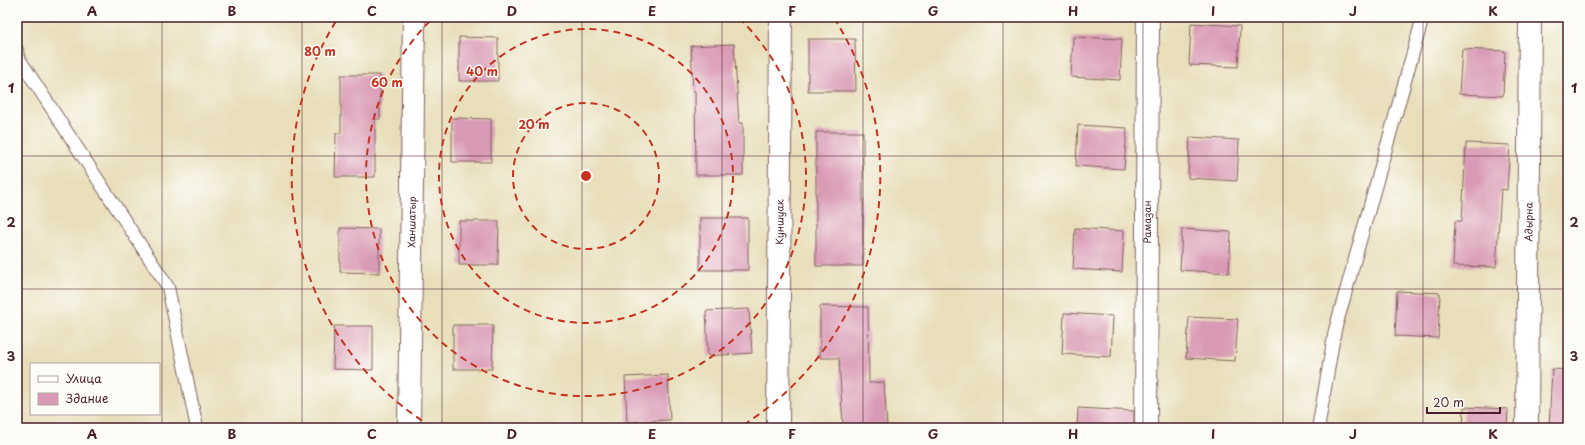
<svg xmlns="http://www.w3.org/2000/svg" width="1585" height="445" font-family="'Playpen Sans',sans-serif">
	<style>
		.building { fill: #d99ab5 }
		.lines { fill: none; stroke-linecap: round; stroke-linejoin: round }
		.service-casing { stroke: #81625d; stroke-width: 14 }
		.minor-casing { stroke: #81625d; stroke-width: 24 }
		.service { stroke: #fff; stroke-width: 12 }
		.minor { stroke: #fff; stroke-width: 22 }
		.grid { fill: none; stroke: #4a1f2b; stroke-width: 1; stroke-opacity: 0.55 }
		.ring { fill: none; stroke: #c8321e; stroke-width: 2; stroke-dasharray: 7 5 }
		.labels { text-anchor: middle; stroke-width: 3; stroke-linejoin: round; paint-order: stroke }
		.street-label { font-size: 10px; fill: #4a1f2b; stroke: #fdfcf7 }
		.centre { fill: #c8321e; stroke: #fdfcf7; stroke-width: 2 }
		.ring-label { font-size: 12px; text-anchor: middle; font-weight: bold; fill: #c8321e; stroke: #fdfcf7; stroke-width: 3; stroke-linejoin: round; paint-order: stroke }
		.neatline { fill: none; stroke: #4a1f2b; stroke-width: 1.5 }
		.grid-label { font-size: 13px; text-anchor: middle; font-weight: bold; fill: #4a1f2b }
	</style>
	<rect width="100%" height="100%" fill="#fdfcf7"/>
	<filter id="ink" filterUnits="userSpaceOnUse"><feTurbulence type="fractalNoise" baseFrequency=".025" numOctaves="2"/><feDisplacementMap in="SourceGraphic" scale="8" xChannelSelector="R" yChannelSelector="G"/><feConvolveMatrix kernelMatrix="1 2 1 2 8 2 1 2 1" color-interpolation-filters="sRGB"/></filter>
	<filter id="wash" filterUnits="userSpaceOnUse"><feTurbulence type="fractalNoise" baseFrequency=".012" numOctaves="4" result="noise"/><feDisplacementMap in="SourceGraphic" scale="16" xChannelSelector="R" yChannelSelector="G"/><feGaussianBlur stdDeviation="0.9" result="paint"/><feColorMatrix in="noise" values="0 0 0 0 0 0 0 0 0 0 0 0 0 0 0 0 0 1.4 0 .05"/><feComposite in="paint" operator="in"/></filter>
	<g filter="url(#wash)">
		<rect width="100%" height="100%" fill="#e8deba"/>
		<g id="blocks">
			<g class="building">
				<path d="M1191,23L1240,26L1238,67L1189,65Z"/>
				<path d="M459,37L498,38V81H459Z"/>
				<path d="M1073,37L1122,39L1120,80L1071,77Z"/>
				<path d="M808,39H855L856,91H808Z"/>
				<path d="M734,44L739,123H743V175H696L695,91H693L691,46Z"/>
				<path d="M1462,49L1505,51L1503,96L1459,94Z"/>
				<path d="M341,75H380V119H375V177H335L336,133H341Z"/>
				<path d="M452,118L491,119V162H452Z"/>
				<path d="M1078,125L1127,128L1124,169L1076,166Z"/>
				<rect x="816" y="132" width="47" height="134"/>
				<path d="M1190,137L1239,140L1237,181L1188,178Z"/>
				<path d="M1466,143L1510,145L1507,190L1501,189L1496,267L1453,266L1455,221H1462Z"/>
				<rect x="700" y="218" width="48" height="52"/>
				<path d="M459,221H499L498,265H459Z"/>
				<path d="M340,228L379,229V273L340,272Z"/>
				<path d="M1075,228L1124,231L1122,272L1073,269Z"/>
				<path d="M1182,229L1231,232L1229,273L1180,270Z"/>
				<path d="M1397,291L1440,293L1438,338L1395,336Z"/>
				<path d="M820,306L868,307L869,383L884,382L887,426L843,428L839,358H820Z"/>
				<path d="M749,309L752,353L708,356L706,311Z"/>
				<path d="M1064,313L1113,316L1111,357L1062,354Z"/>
				<path d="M1189,317L1238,319L1235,361L1186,358Z"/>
				<path d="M453,325H493L492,369H453Z"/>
				<path d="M334,326H373V370L333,369Z"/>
				<path d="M1552,369L1568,370V428H1549Z"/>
				<path d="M668,375L670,420L627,422L625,377Z"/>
				<path d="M1464,407L1508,409L1507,428H1463Z"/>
				<path d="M1078,408L1134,411V428H1077Z"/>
			</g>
		</g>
	</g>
	<g filter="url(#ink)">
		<use href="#blocks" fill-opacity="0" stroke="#81625d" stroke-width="1"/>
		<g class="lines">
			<g class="service-casing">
				<g id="service">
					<path d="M17,50L18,57L168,287L197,428"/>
					<path d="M1320,428L1319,423L1335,330L1423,17"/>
				</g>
			</g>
			<g class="minor-casing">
				<g id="minor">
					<path id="s1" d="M409,428L414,17"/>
					<path id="s2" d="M778,428L781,17"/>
					<path id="s3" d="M1146,428L1148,17"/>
					<path id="s4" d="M1527,428L1530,17"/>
				</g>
			</g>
			<use href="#service" class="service"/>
			<use href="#minor" class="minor"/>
		</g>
	</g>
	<path class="grid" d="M162,17V428M302,17V428M442,17V428M582,17V428M722,17V428M863,17V428M1003,17V428M1143,17V428M1283,17V428M1423,17V428M17,156H1568M17,289H1568"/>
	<g class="ring">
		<circle cx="586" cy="176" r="73"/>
		<circle cx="586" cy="176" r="147"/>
		<path d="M739 18A220 220 0 1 1 433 18"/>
		<path d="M432 427A294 294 0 0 1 338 18M834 18A294 294 0 0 1 740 427"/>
	</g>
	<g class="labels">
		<g class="street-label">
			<text dy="4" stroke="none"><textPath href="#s1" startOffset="206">Ханшатыр</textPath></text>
			<text dy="4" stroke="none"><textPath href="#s2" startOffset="206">Куншуак</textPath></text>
			<text dy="4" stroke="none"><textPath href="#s3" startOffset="206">Рамазан</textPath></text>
			<text dy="4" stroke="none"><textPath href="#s4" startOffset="206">Адырна</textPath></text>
		</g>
	</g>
	<circle cx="586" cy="176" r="6" class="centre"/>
	<g class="ring-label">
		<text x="320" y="56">80 m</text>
		<text x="482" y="76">40 m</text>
		<text x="387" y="87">60 m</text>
		<text x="534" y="129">20 m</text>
	</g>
	<rect width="1585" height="445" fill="none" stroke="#fdfcf7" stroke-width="44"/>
	<rect x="30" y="363" width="130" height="52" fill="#fdfcf7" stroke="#b5a4a5"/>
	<rect x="38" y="376" width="20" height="6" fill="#ffffff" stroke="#b5a4a5"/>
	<text x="66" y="383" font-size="12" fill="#4a1f2b">Улица</text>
	<rect x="38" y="393" width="20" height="12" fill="#d99ab5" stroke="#b5a4a5"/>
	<text x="66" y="403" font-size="12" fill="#4a1f2b">Здание</text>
	<path d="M1427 407v6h73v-6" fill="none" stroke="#4a1f2b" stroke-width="2"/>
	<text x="1433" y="407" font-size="12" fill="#4a1f2b" stroke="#fdfcf7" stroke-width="3" paint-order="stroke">20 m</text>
	<rect x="22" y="22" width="1541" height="401" class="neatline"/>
	<g class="grid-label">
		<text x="92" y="16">A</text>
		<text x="232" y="16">B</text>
		<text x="372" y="16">C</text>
		<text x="512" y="16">D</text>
		<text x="652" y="16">E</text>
		<text x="792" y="16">F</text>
		<text x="933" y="16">G</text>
		<text x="1073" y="16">H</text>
		<text x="1213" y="16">I</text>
		<text x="1353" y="16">J</text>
		<text x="1493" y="16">K</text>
		<text x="11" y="93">1</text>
		<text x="1574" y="93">1</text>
		<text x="11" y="227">2</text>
		<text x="1574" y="227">2</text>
		<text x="11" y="361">3</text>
		<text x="1574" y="361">3</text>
		<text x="92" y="439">A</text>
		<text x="232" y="439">B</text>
		<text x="372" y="439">C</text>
		<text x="512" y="439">D</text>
		<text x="652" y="439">E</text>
		<text x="792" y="439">F</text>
		<text x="933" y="439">G</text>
		<text x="1073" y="439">H</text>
		<text x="1213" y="439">I</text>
		<text x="1353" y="439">J</text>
		<text x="1493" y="439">K</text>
	</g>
</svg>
